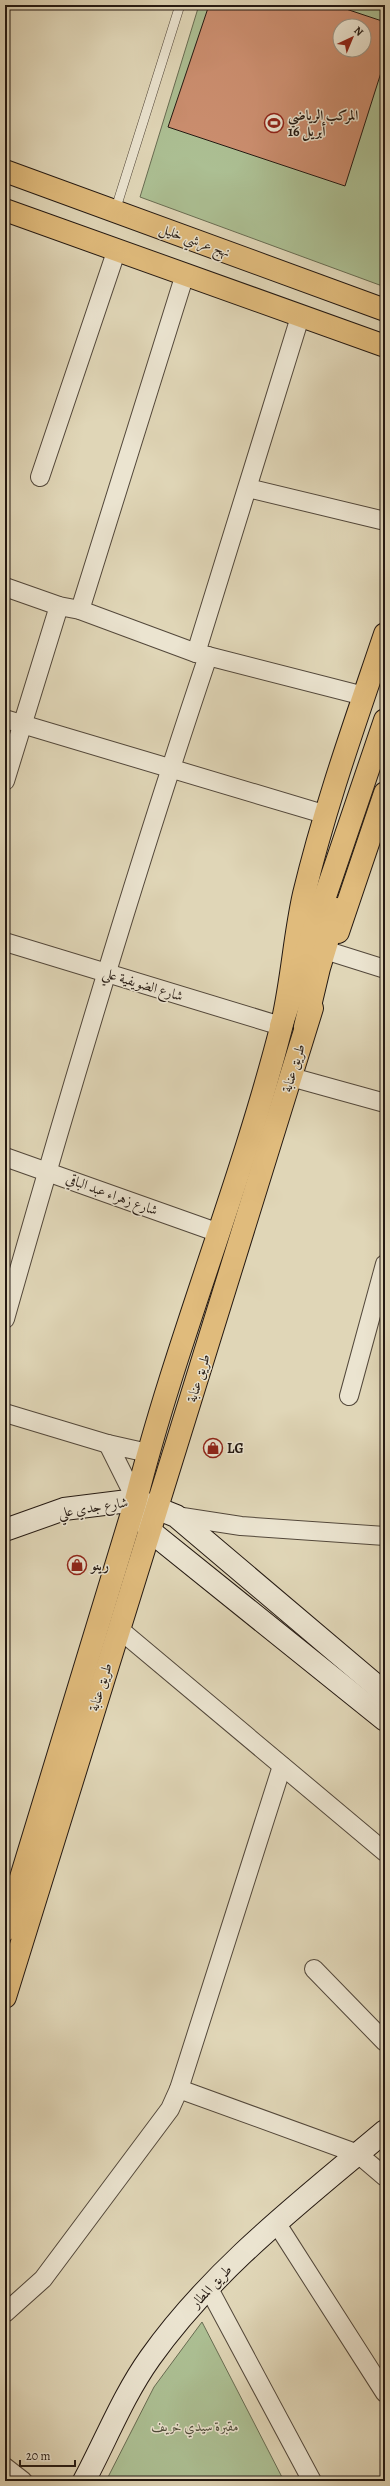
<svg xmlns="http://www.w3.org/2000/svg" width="390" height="2486" font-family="Alegreya,Amiri,serif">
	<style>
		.green { fill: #acbf93; stroke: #686c52; fill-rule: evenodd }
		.building { fill: #cb8e6f; stroke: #241912; fill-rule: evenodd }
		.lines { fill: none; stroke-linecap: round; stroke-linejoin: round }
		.lane-casing { stroke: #53483b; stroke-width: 10 }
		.street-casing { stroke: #53483b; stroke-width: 20 }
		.secondary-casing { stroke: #241912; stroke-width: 24 }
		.primary-casing { stroke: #241912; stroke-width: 24 }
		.highway-casing { stroke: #241912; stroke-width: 24 }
		.lane { stroke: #ebe4d0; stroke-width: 9 }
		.street { stroke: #ebe4d0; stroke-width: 18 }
		.secondary { stroke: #ebe4d0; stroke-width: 22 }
		.primary { stroke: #e0bb7c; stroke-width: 22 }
		.highway { stroke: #e0bb7c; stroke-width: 22 }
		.labels { text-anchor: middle; stroke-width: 3; stroke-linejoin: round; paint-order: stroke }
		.poi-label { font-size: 14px; font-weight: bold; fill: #241912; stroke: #ebe4d0; text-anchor: start }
		.street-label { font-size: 14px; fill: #241912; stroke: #ebe4d0 }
		.park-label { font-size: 14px; font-style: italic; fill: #4d4b39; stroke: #ebe4d0 }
	</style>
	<rect width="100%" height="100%" fill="#e0d6b7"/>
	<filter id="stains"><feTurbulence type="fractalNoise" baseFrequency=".005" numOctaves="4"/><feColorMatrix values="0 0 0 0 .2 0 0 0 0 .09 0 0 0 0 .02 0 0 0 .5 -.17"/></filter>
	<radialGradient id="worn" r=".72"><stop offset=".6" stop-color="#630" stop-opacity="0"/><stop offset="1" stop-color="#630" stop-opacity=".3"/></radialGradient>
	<g class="green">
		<path d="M199,5H385V287L140,197ZM340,26H364V50H340Z"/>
		<path d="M202,2322L284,2481H106L154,2387Z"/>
	</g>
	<path class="building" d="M209,5H334L385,22V60L345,186L168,127ZM340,26H364V50H340Z"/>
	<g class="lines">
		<g class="lane-casing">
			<path id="lane" d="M115,211L180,5"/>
		</g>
		<g class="street-casing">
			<g id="street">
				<path d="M40,477L117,249"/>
				<path d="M248,488L385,521"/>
				<path d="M5,587L59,606L80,610L196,653L364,696"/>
				<path d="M80,610L185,274"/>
				<path d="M196,653L300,317"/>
				<path d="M5,719L327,815"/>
				<path d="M5,781L59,606"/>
				<path d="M5,942L281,1026"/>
				<path d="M331,952L385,969"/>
				<path d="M291,1077L385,1103"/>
				<path d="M5,1157L219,1233"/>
				<path d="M5,1319C68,1097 134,875 208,656"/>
				<path d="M349,1396L385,1264"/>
				<path d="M5,1413L108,1444"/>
				<path d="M136,1500L108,1444L148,1453"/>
				<path d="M176,1516L241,1526L385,1536"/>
				<path d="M119,1629L385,1852"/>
				<path d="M314,1969L385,2042"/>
				<path d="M179,2089L358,2154L385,2177"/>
				<path d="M277,2224L385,2393"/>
				<path d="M208,2287L312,2481"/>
				<path d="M5,2313L43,2279L170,2109L179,2089L282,1766"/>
				<path d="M5,2467L23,2481"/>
			</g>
		</g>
		<g class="secondary-casing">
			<g id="secondary">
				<path d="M142,1514L150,1531L385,1720"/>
				<path d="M5,1530L64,1509L136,1500L176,1516L385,1693"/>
				<path d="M84,2481C106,2440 123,2396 150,2358C213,2269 302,2201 385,2131"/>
			</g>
		</g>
		<g class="primary-casing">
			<g id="primary">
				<path d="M338,932L385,793"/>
				<path d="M5,1930L136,1500C176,1341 240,1188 281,1028C292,984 294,938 304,894C325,806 356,720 385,634"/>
				<path d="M5,1997L312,1008"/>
			</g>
		</g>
		<g class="highway-casing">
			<g id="highway">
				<path d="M5,171L385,310"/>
				<path d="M5,210L385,346"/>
				<path d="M281,1026L385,720"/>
				<path d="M305,1027L319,968L337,909"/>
			</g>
		</g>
		<use href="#lane" class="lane"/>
		<use href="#street" class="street"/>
		<use href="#secondary" class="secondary"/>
		<use href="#primary" class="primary"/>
		<use href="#highway" class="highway"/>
	</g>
	<defs>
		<g id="stadium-ring" transform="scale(1)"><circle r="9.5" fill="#ebe4d0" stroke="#8f2418" stroke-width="1.5"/><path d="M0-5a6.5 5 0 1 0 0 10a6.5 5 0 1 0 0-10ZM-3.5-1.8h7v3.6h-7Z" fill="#8f2418"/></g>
		<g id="shop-ring" transform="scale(1)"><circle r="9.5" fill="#ebe4d0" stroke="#8f2418" stroke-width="1.5"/><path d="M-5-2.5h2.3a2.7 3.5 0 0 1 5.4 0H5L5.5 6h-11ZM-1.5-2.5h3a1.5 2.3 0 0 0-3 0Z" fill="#8f2418"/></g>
	</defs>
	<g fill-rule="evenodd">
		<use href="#stadium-ring" x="274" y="123"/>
		<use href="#shop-ring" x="213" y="1448"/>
		<use href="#shop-ring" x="77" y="1565"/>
	</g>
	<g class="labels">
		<g class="poi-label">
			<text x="288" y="120">المركب الرياضي<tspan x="288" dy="16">16 أبريل</tspan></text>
			<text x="227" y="1453">LG</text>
			<text x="91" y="1570">رينو</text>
		</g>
		<g class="street-label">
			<text transform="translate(195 240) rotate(20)" y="5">نهج عرشي خليل</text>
			<text transform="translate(143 984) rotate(17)" y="5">شارع الضويفية علي</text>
			<text transform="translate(293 1068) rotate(-73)" y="5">طريق عنابة</text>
			<text transform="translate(112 1194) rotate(20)" y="5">شارع زهراء عبد الباقي</text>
			<text transform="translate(198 1378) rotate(-73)" y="5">طريق عنابة</text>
			<text transform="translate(93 1507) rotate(-9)" y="5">شارع جدي علي</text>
			<text transform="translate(100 1687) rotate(-73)" y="5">طريق عنابة</text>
			<text transform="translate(211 2286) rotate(-47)" y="5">طريق المطار</text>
		</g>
		<g class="park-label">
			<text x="195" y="2431">مقبرة سيدي خريف</text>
		</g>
	</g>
	<rect width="390" height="2486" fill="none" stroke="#e0d6b7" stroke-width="20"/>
	<rect x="6" y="6" width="378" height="2474" fill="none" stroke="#241912" stroke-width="2"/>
	<rect x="10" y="10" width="370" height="2466" fill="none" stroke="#241912"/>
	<g transform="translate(352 38) rotate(44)"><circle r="19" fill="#ebe4d0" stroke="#9b9384"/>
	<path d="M0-3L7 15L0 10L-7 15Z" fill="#8f2418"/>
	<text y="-6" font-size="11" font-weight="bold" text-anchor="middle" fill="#241912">N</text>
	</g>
	<path d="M20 2460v6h55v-6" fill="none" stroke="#241912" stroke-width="2"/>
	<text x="26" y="2460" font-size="12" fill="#241912" stroke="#ebe4d0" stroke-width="3" paint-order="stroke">20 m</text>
	<rect width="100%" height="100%" filter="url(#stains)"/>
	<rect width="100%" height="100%" fill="url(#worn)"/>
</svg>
